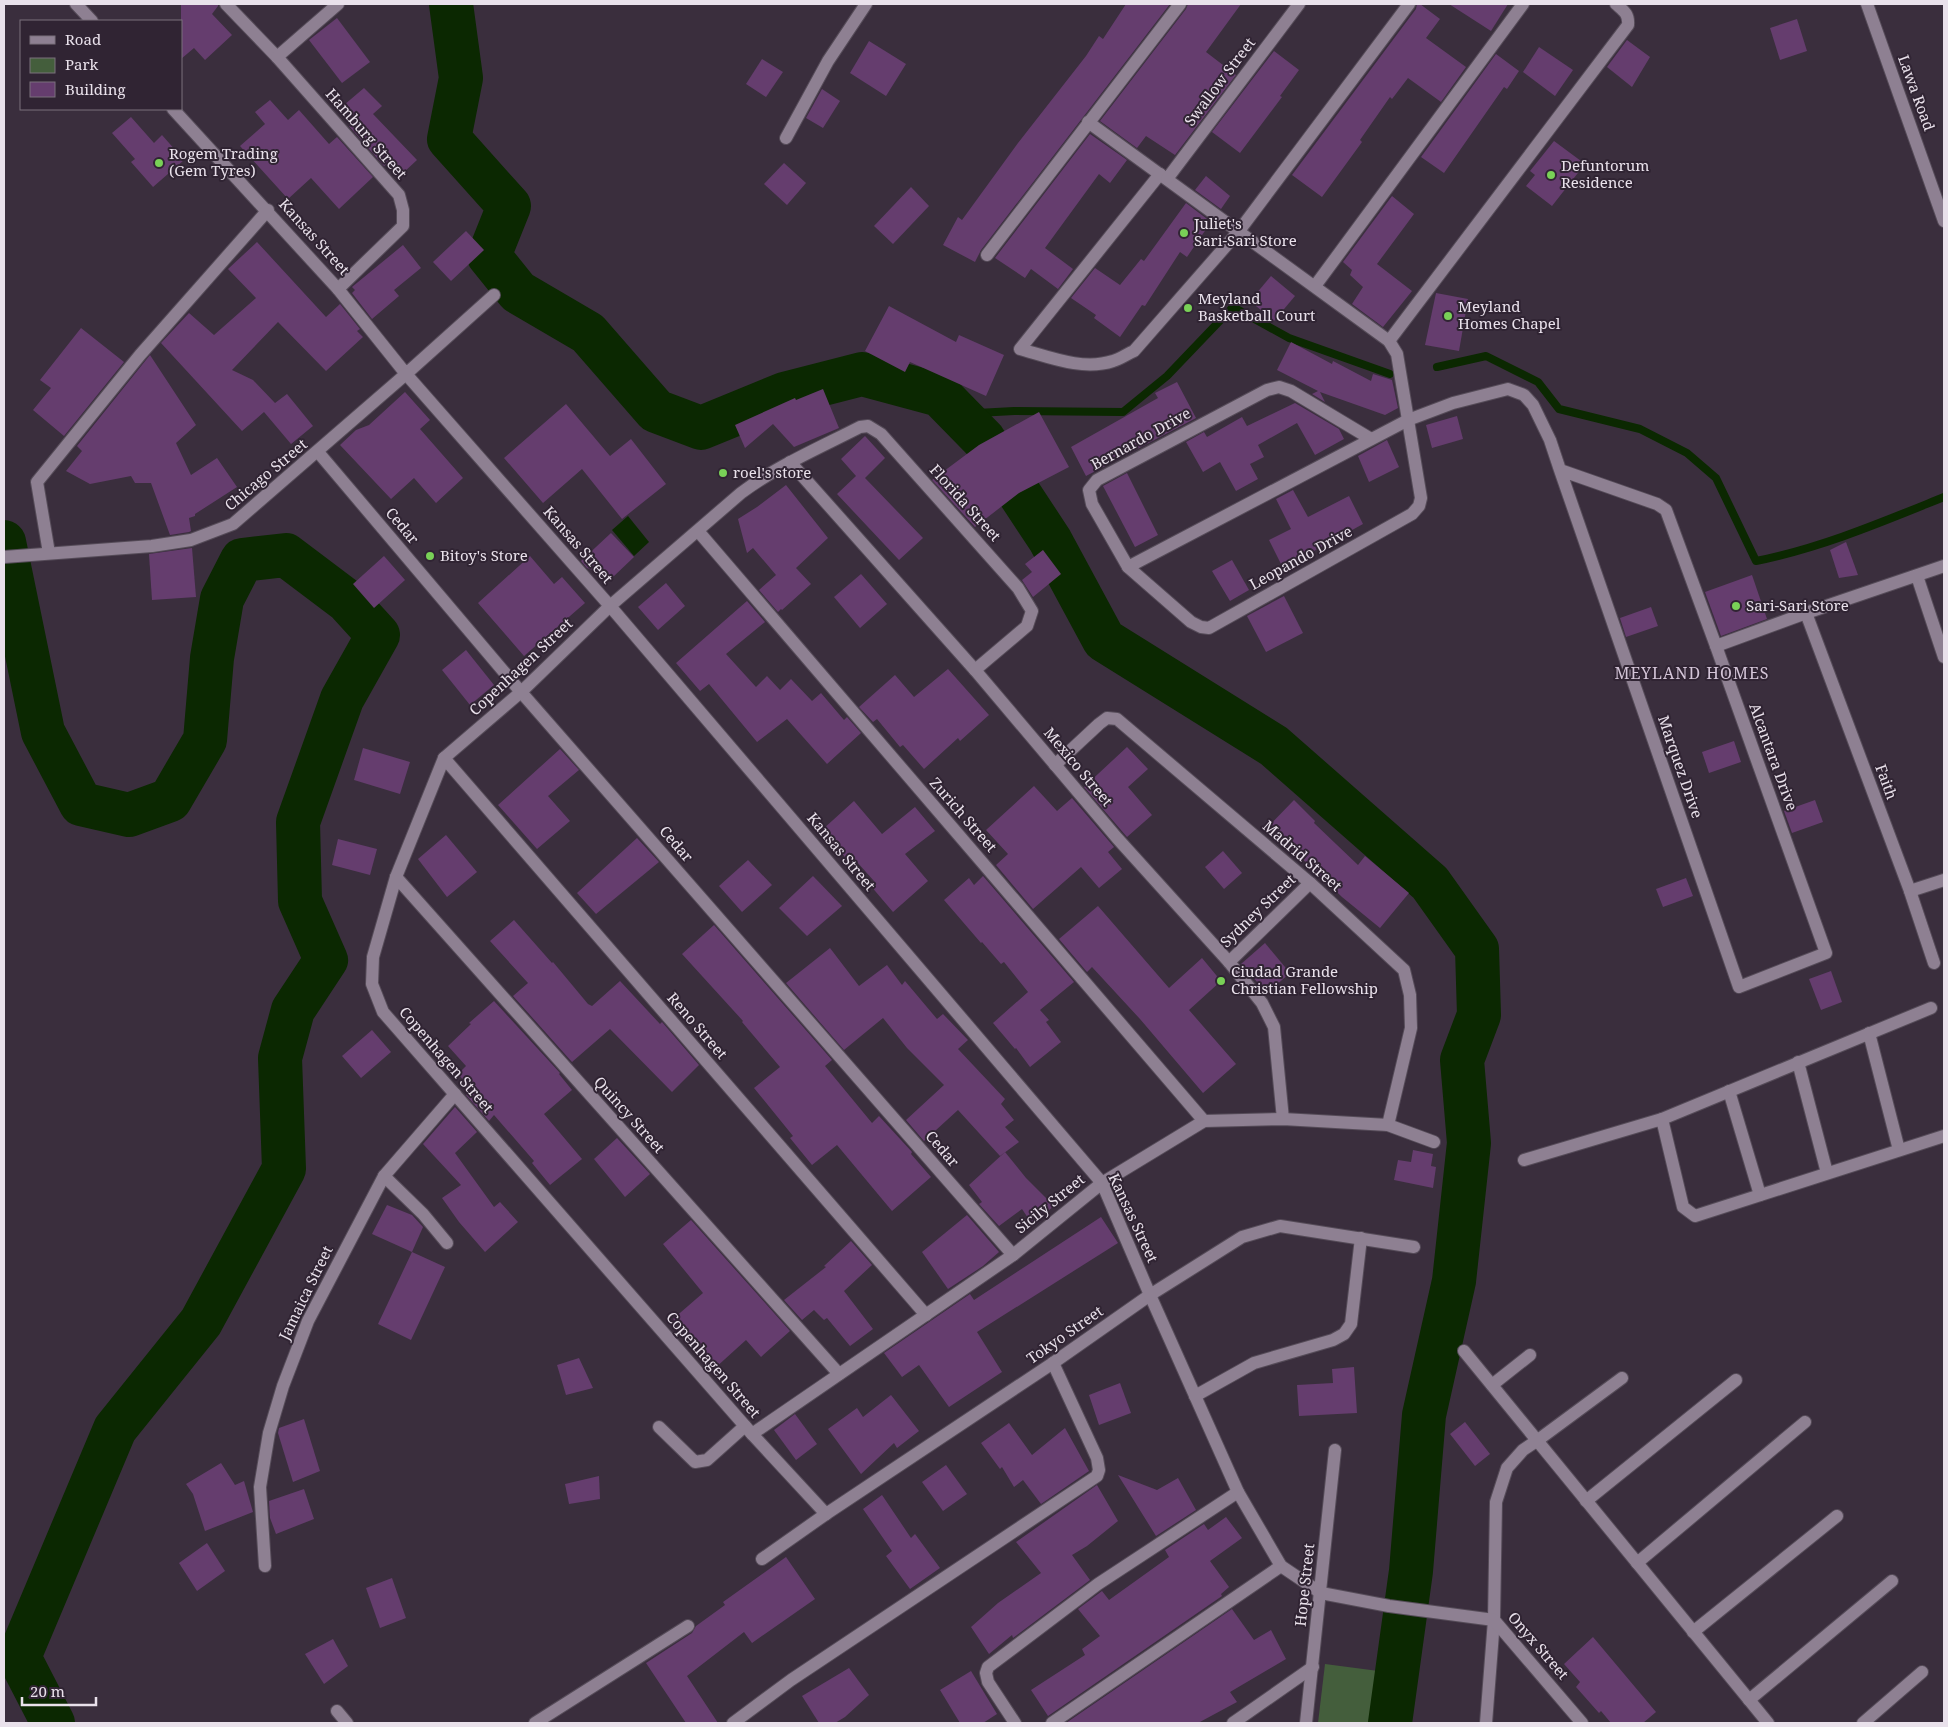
<svg xmlns="http://www.w3.org/2000/svg" width="1948" height="1727" font-family="'Noto Serif',serif">
	<style>
		.green { fill: #445e3c }
		.water { fill: #0b2801 }
		.lines { fill: none; stroke-linecap: round; stroke-linejoin: round }
		.stream { stroke: #0b2801; stroke-width: 8 }
		.river { stroke: #0b2801; stroke-width: 44 }
		.building { fill: #653d6e }
		.street-casing { stroke: #554b58; stroke-width: 14 }
		.secondary-casing { stroke: #554b58; stroke-width: 14 }
		.street { stroke: #8e8092; stroke-width: 12 }
		.secondary { stroke: #8e8092; stroke-width: 12 }
		.poi-dot { fill: #79d157; stroke: #302433; stroke-width: 2 }
		.labels { text-anchor: middle; stroke-width: 4; stroke-linejoin: round; paint-order: stroke }
		.street-label { font-size: 15px; fill: #e9e1eb; stroke: #302433 }
		.poi-label { font-size: 15px; fill: #e9e1eb; stroke: #302433; text-anchor: start }
		.neighbourhood-label { font-size: 16px; letter-spacing: 1px; fill: #d4c5d8; stroke: #302433 }
	</style>
	<rect width="100%" height="100%" fill="#3a2e3d"/>
	<path class="green" d="M1325,1664L1386,1672L1380,1723H1318Z"/>
	<path class="water" d="M628,516L649,542L634,556L612,530Z"/>
	<g class="lines">
		<g class="stream">
			<path d="M1437,367L1486,356L1538,382L1559,409L1640,429L1687,453L1716,478L1756,561C1821,548 1882,522 1944,497"/>
			<path d="M959,414L1014,411L1123,412L1167,376L1233,307L1289,338L1390,374"/>
		</g>
		<g class="river">
			<path d="M451,4L461,78L449,139L509,206L489,256L518,292L588,333L656,411L701,428L784,394L862,374L940,395L984,440L1050,540L1104,640L1274,746L1430,883L1477,949L1479,1015L1462,1060L1469,1143L1454,1281L1424,1415L1411,1571L1390,1723"/>
			<path d="M4,542L43,732L81,804L129,815L170,800L205,740L212,658L222,599L242,560L286,555L347,601L378,635L342,699L298,822L300,901L326,960L293,1010L280,1058L284,1169L201,1322L115,1429L19,1657L53,1723"/>
		</g>
	</g>
	<g class="building">
		<path d="M181,4H218V6L212,14L232,35L205,60L194,48L181,59Z"/>
		<path d="M1126,4H1170L981,250L975,262L943,245L958,217L962,220L1018,143L1086,56L1099,36L1103,39Z"/>
		<path d="M1188,4H1241L1206,52L1236,75L1175,155L1146,136L1137,148L1100,121L1186,9Z"/>
		<path d="M1417,4H1420L1440,19L1426,38L1466,67L1441,102L1408,78L1392,99L1390,97L1360,140L1362,142L1322,197L1292,175L1416,9Z"/>
		<path d="M1449,4H1508L1491,31Z"/>
		<path d="M337,18L370,62L342,83L309,40Z"/>
		<path d="M1797,19L1807,51L1780,60L1770,28Z"/>
		<path d="M1627,40L1650,57L1632,87L1607,67Z"/>
		<path d="M869,41L906,64L886,96L850,73Z"/>
		<path d="M1539,47L1573,70L1555,96L1523,72Z"/>
		<path d="M1274,51L1299,70L1280,96L1282,97L1240,153L1212,132Z"/>
		<path d="M1496,54L1519,71L1507,89L1504,87L1444,173L1421,157Z"/>
		<path d="M762,59L783,72L766,97L746,84Z"/>
		<path d="M364,88L382,106L373,114L417,160L403,173L391,160L384,166L349,126L355,119L344,105Z"/>
		<path d="M822,89L840,101L823,128L806,118Z"/>
		<path d="M270,100L288,120L299,110L329,144L337,137L373,177L339,209L311,178L288,199L240,146L265,124L255,112Z"/>
		<path d="M131,117L154,143L162,135L184,160L153,187L131,162L135,159L112,133Z"/>
		<path d="M1090,134L1127,160L1110,183L1099,174L1045,248L1073,269L1058,289L1031,269L1025,278L995,258Z"/>
		<path d="M1554,141L1581,161V169L1552,206L1526,186L1535,175L1530,171Z"/>
		<path d="M784,163L806,183L787,205L764,184Z"/>
		<path d="M1206,176L1230,196L1221,209L1195,190Z"/>
		<path d="M911,187L929,206L893,244L874,226Z"/>
		<path d="M1392,196L1414,214L1377,264L1412,291L1383,327L1352,304L1363,287L1350,275L1352,270L1343,262Z"/>
		<path d="M1186,203L1211,222L1187,257L1180,252L1145,306L1142,305L1120,337L1094,318L1096,315L1071,298L1095,268L1120,285L1141,259L1144,261Z"/>
		<path d="M466,231L484,250L451,281L433,262Z"/>
		<path d="M257,242L326,317L340,304L360,329L357,331L363,337L326,371L278,322L232,370L253,380L275,403L287,394L313,426L291,444L264,412L242,431L161,343L189,313L214,335L256,298L228,269Z"/>
		<path d="M403,245L421,268L394,290L399,296L372,319L352,293L355,290L352,287Z"/>
		<path d="M1271,276L1295,296L1274,321L1250,301Z"/>
		<path d="M1436,293L1468,299L1459,351L1425,345Z"/>
		<path d="M889,306L956,342L959,335L1004,355L986,396L910,362L905,372L865,351Z"/>
		<path d="M81,328L124,362L64,436L33,410L51,388L40,380Z"/>
		<path d="M1291,342L1332,364L1333,361L1371,381L1373,374L1392,380L1398,408L1385,415L1320,392L1325,402L1312,394L1318,391L1277,370Z"/>
		<path d="M150,355L196,425L176,443L191,475L217,458L237,487L195,514V516L189,518L191,531L189,532L170,535L151,483H135L131,476L90,484L66,471L82,451L77,446Z"/>
		<path d="M1177,382L1196,418L1086,476L1071,447L1158,398L1155,393Z"/>
		<path d="M823,389L839,428L794,447L773,424L745,448L735,425L795,398L796,400Z"/>
		<path d="M405,392L430,420L420,429L463,478L436,503L414,478L391,499L340,445L356,430L369,425Z"/>
		<path d="M1295,403L1339,429L1344,439L1315,455L1297,423L1258,445L1264,457L1250,464L1258,479L1236,491L1220,462L1203,472L1186,442L1204,432L1207,437L1242,417L1247,426Z"/>
		<path d="M566,404L610,456L631,439L666,484L622,519L582,469L543,503L504,458Z"/>
		<path d="M1039,412L1069,467L1019,493L975,527L932,480L979,445Z"/>
		<path d="M1457,416L1463,439L1432,448L1426,425Z"/>
		<path d="M865,436L885,458L865,478L923,538L899,560L837,494L856,476L841,459Z"/>
		<path d="M1387,440L1399,467L1369,482L1358,456Z"/>
		<path d="M1127,473L1158,535L1135,547L1103,486Z"/>
		<path d="M786,485L828,538L796,568L811,584L782,610L781,609L778,612L759,590L776,575L753,548L747,553L738,519L757,507Z"/>
		<path d="M1293,490L1308,517L1349,496L1363,524L1283,568L1269,540L1291,529L1276,499Z"/>
		<path d="M611,533L634,557L613,577L587,568L581,561Z"/>
		<path d="M1846,542L1858,575L1839,578L1830,550Z"/>
		<path d="M192,548L196,597L152,600L149,554Z"/>
		<path d="M1043,550L1061,574L1033,597L1022,580L1032,572L1025,564Z"/>
		<path d="M384,556L405,580L374,608L353,584Z"/>
		<path d="M530,556L554,584L562,577L585,603L524,656L478,603Z"/>
		<path d="M1232,560L1249,590L1230,601L1212,571Z"/>
		<path d="M861,574L887,604L860,628L834,597Z"/>
		<path d="M1752,575L1767,619L1721,636L1705,592Z"/>
		<path d="M666,583L685,606L658,630L638,607Z"/>
		<path d="M1284,596L1303,633L1266,652L1247,616Z"/>
		<path d="M747,601L765,622L726,654L756,687L767,676L780,690L791,679L812,701L821,693L844,720L847,717L861,733L827,764L787,719L757,742L709,684L700,691L676,663Z"/>
		<path d="M1651,607L1658,626L1626,637L1620,618Z"/>
		<path d="M466,650L494,685L470,705L442,670Z"/>
		<path d="M948,669L989,715L960,741L958,738L924,769L903,745L900,747L877,719L873,722L859,707L895,675L914,697Z"/>
		<path d="M1734,741L1741,762L1709,773L1702,752Z"/>
		<path d="M1127,747L1148,769L1128,787L1152,815L1127,837L1084,787Z"/>
		<path d="M363,748L410,762L400,794L354,780Z"/>
		<path d="M560,749L579,770L548,796L570,821L537,849L498,805Z"/>
		<path d="M1034,786L1057,811L1072,798L1114,847L1108,852L1122,869L1099,888L1081,867L1033,909L996,865L1008,854L986,830Z"/>
		<path d="M1294,800L1315,821L1314,823L1358,865L1365,856L1409,893L1380,928L1342,897L1290,847L1287,850L1266,829Z"/>
		<path d="M1815,800L1823,822L1792,833L1784,811Z"/>
		<path d="M854,801L882,834L915,807L935,831L905,854L928,881L893,912L870,885L874,881L849,853L845,857L822,830Z"/>
		<path d="M446,835L477,872L447,897L418,859Z"/>
		<path d="M637,838L659,862L596,914L577,893Z"/>
		<path d="M338,839L377,849L370,875L332,865Z"/>
		<path d="M1223,851L1242,873L1224,889L1205,867Z"/>
		<path d="M748,860L772,885L742,912L719,886Z"/>
		<path d="M813,876L842,906L807,936L779,908Z"/>
		<path d="M983,876L1074,982L1040,1010L1049,1020L1046,1022L1061,1042L1030,1067L1016,1048L1015,1049L993,1023L1028,992L1004,962L1001,964L982,942L981,943L944,900L969,878L974,885Z"/>
		<path d="M1686,878L1693,896L1663,907L1656,889Z"/>
		<path d="M1098,906L1169,988L1202,958L1221,981L1189,1010L1236,1064L1203,1093L1140,1019L1092,967L1087,972L1059,939Z"/>
		<path d="M514,920L552,963L553,962L588,1004L592,1006L620,981L660,1024L662,1022L699,1065L672,1092L610,1029L572,1062L513,996L528,983L490,941Z"/>
		<path d="M714,925L832,1060L825,1066L872,1123L879,1116L912,1152L911,1154L931,1177L892,1211L837,1145L812,1165L790,1138L793,1136L754,1088L780,1067L742,1022L743,1021L682,954Z"/>
		<path d="M1265,943L1290,973L1267,993L1241,964Z"/>
		<path d="M830,948L859,986L887,965L902,985L905,981L937,1019L943,1014L968,1040L958,1049L1005,1099L1001,1104L1014,1120L1005,1127L1019,1142L1000,1156L958,1110L924,1141L906,1120L944,1085L907,1048L883,1018L844,1050L786,983Z"/>
		<path d="M1831,971L1842,1002L1821,1010L1809,979Z"/>
		<path d="M494,1001L560,1073L559,1074L572,1090L544,1114L582,1159L550,1185L532,1163L534,1161L494,1115L489,1121L466,1095L472,1090L458,1074L466,1066L448,1046L471,1024L469,1023Z"/>
		<path d="M372,1030L391,1052L361,1078L342,1056Z"/>
		<path d="M455,1107L477,1132L455,1153L494,1207L500,1202L518,1222L485,1252L459,1222L442,1198L461,1185L423,1144Z"/>
		<path d="M617,1138L650,1174L625,1197L594,1159Z"/>
		<path d="M1413,1150L1433,1154L1431,1166L1436,1167L1433,1188L1394,1180L1398,1160L1411,1162Z"/>
		<path d="M1005,1152L1026,1178L1054,1206L1032,1224L1022,1209L999,1226L979,1204L982,1202L969,1185Z"/>
		<path d="M387,1205L412,1215L423,1227L412,1252L372,1234Z"/>
		<path d="M967,1215L999,1252L983,1266L948,1289L922,1252Z"/>
		<path d="M1101,1217L1118,1243L977,1332L1002,1372L949,1407L919,1365L902,1377L884,1353L970,1294L974,1300Z"/>
		<path d="M691,1220L790,1331L761,1357L746,1340L714,1369L689,1343L692,1341L673,1319L703,1293L663,1244Z"/>
		<path d="M851,1241L872,1265L844,1291L873,1329L850,1346L827,1318L824,1320L814,1310L802,1320L784,1300L826,1267L824,1266Z"/>
		<path d="M412,1252L445,1267L411,1340L378,1324Z"/>
		<path d="M579,1358L593,1388L566,1395L557,1365Z"/>
		<path d="M1354,1367L1357,1413L1299,1416L1297,1385L1333,1383L1332,1369Z"/>
		<path d="M1120,1383L1131,1413L1099,1425L1089,1395Z"/>
		<path d="M891,1395L919,1431L897,1448L894,1443L861,1474L828,1429L857,1408L863,1417Z"/>
		<path d="M795,1414L817,1444L796,1460L774,1430Z"/>
		<path d="M304,1419L320,1471L293,1482L278,1433L279,1428Z"/>
		<path d="M1465,1422L1490,1454L1475,1466L1450,1434Z"/>
		<path d="M1009,1423L1032,1455L1065,1428L1089,1471L1041,1504L1023,1480L1014,1487L1002,1467L1000,1469L981,1443Z"/>
		<path d="M221,1463L235,1485L244,1481L253,1512L205,1531L193,1494L186,1484Z"/>
		<path d="M946,1465L967,1494L943,1511L922,1482Z"/>
		<path d="M1118,1475L1157,1490L1178,1478L1196,1510L1156,1536Z"/>
		<path d="M599,1476L600,1499L569,1504L565,1484Z"/>
		<path d="M1097,1485L1118,1521L1087,1546L1072,1555L1090,1580L1013,1638L1012,1635L989,1654L971,1627L998,1603L1041,1573L1016,1542Z"/>
		<path d="M304,1489L314,1519L276,1534L270,1518L269,1501Z"/>
		<path d="M882,1495L911,1538L915,1534L940,1568L910,1589L886,1556L892,1551L863,1509Z"/>
		<path d="M1226,1517L1242,1538L1210,1561L1229,1587L1221,1594L1222,1596L1048,1716L1031,1690L1085,1655L1082,1649L1100,1636L1078,1609L1102,1591L1109,1600L1169,1557L1165,1550L1204,1524L1208,1530Z"/>
		<path d="M207,1543L225,1571L197,1591L179,1563Z"/>
		<path d="M786,1557L815,1599L752,1643L744,1632L687,1676L718,1723H686L646,1663L692,1633L696,1626L725,1605L723,1602Z"/>
		<path d="M392,1578L406,1618L380,1628L366,1588Z"/>
		<path d="M1232,1609L1254,1640L1271,1630L1286,1659L1230,1692L1237,1702L1198,1723H1066Z"/>
		<path d="M1593,1637L1656,1712L1643,1723H1611L1601,1711L1599,1713L1576,1687L1580,1682L1564,1664Z"/>
		<path d="M333,1639L348,1666L324,1684L305,1654Z"/>
		<path d="M849,1668L869,1695L845,1717L835,1723H819L802,1696Z"/>
		<path d="M971,1671L997,1714L983,1723H960L940,1690Z"/>
	</g>
	<g class="lines">
		<g class="street-casing">
			<g id="street">
				<path d="M76,4L92,21"/>
				<path d="M226,4L277,57L399,195L403,210V226L338,289"/>
				<path d="M277,57L338,4"/>
				<path d="M173,109L338,289L406,374L494,295"/>
				<path d="M1088,122L1389,341L1397,354L1421,498L1419,506L1412,514L1209,628L1201,627L1191,622L1128,567L1092,504L1089,490L1097,480L1267,390L1279,387L1291,391L1371,439"/>
				<path d="M786,138L828,61L866,4"/>
				<path d="M1160,174L1020,349C1049,357 1083,371 1113,361C1120,359 1127,354 1134,351L1239,231L1409,4"/>
				<path d="M1167,179L1299,4"/>
				<path d="M987,255L1180,4"/>
				<path d="M1315,286L1523,4"/>
				<path d="M1389,341L1628,25C1629,14 1624,11 1616,4"/>
				<path d="M318,452L521,692L1013,1255"/>
				<path d="M790,462L975,670L1117,838L1229,962L1262,1003L1274,1027L1283,1119"/>
				<path d="M698,531L1204,1121"/>
				<path d="M49,553L37,482L140,355L268,210"/>
				<path d="M1128,567L1408,420L1453,403L1508,389L1524,395L1533,405L1550,440L1560,470L1739,987L1826,953L1716,646L1666,510L1657,504L1560,470"/>
				<path d="M1917,576L1944,657"/>
				<path d="M1806,613L1910,891L1934,963"/>
				<path d="M1716,646L1806,613L1944,566"/>
				<path d="M444,758L926,1315"/>
				<path d="M1055,765L1099,724L1107,718L1117,719L1310,883L1404,970L1410,995L1411,1028L1388,1125"/>
				<path d="M396,877L839,1374"/>
				<path d="M1910,891L1944,880"/>
				<path d="M1229,962L1310,883"/>
				<path d="M1869,1033L1899,1150"/>
				<path d="M1798,1062L1827,1173"/>
				<path d="M1729,1091L1760,1195"/>
				<path d="M1662,1119L1931,1008"/>
				<path d="M1524,1160L1662,1119L1683,1207L1695,1216L1944,1136"/>
				<path d="M384,1176L423,1214L447,1243"/>
				<path d="M1464,1351L1768,1723"/>
				<path d="M1492,1385L1530,1355"/>
				<path d="M1195,1396L1254,1363L1333,1340L1344,1334L1351,1324L1361,1238"/>
				<path d="M659,1427L695,1462L707,1460L745,1426"/>
				<path d="M752,1434L1013,1255L1102,1183L1204,1121L1283,1119L1388,1125L1434,1142"/>
				<path d="M1586,1501L1736,1380"/>
				<path d="M826,1514L752,1434L383,1012L372,984L373,957L396,877L444,758L521,692L610,606L741,493C777,466 819,448 860,427L868,426L881,434L1018,588L1032,611L1027,626L975,670"/>
				<path d="M762,1559L826,1514L1053,1363L1150,1295L1242,1237L1280,1226L1414,1247"/>
				<path d="M1637,1563L1805,1422"/>
				<path d="M265,1566L260,1487L269,1433L283,1386L308,1321L384,1176L455,1094"/>
				<path d="M1693,1632L1837,1516"/>
				<path d="M1749,1700L1892,1581"/>
				<path d="M337,1711L347,1723"/>
				<path d="M535,1723L688,1626"/>
				<path d="M733,1723L791,1680L1097,1476L1099,1470L1097,1458L1053,1363"/>
				<path d="M1015,1723L988,1682L986,1673L988,1667L1098,1584L1238,1492"/>
				<path d="M1052,1723L1281,1566"/>
				<path d="M1233,1723L1313,1667"/>
				<path d="M1306,1723L1335,1450"/>
				<path d="M1486,1723L1494,1620L1496,1502L1507,1468L1523,1450L1538,1440L1622,1378"/>
				<path d="M1863,1723L1922,1672"/>
			</g>
		</g>
		<g class="secondary-casing">
			<g id="secondary">
				<path d="M1867,4L1944,221"/>
				<path d="M4,557L152,546L191,540L233,524L406,374L610,606L1102,1183L1150,1295L1238,1492L1281,1566L1321,1593L1389,1606L1494,1620L1582,1723"/>
			</g>
		</g>
		<use href="#street" class="street"/>
		<use href="#secondary" class="secondary"/>
	</g>
	<g class="poi-dot">
		<circle cx="159" cy="163" r="5"/>
		<circle cx="1551" cy="175" r="5"/>
		<circle cx="1184" cy="233" r="5"/>
		<circle cx="1188" cy="308" r="5"/>
		<circle cx="1448" cy="316" r="5"/>
		<circle cx="723" cy="473" r="5"/>
		<circle cx="430" cy="556" r="5"/>
		<circle cx="1736" cy="606" r="5"/>
		<circle cx="1221" cy="981" r="5"/>
	</g>
	<g class="labels">
		<g class="street-label">
			<text transform="translate(1220 82) rotate(-53)" y="5">Swallow Street</text>
			<text transform="translate(1916 93) rotate(70)" y="5">Lawa Road</text>
			<text transform="translate(366 134) rotate(49)" y="5">Hamburg Street</text>
			<text transform="translate(314 237) rotate(48)" y="5">Kansas Street</text>
			<text transform="translate(1141 439) rotate(-29)" y="5">Bernardo Drive</text>
			<text transform="translate(266 475) rotate(-40)" y="5">Chicago Street</text>
			<text transform="translate(965 503) rotate(48)" y="5">Florida Street</text>
			<text transform="translate(402 526) rotate(50)" y="5">Cedar</text>
			<text transform="translate(578 545) rotate(49)" y="5">Kansas Street</text>
			<text transform="translate(1301 558) rotate(-29)" y="5">Leopando Drive</text>
			<text transform="translate(521 667) rotate(-43)" y="5">Copenhagen Street</text>
			<text transform="translate(1773 757) rotate(70)" y="5">Alcantara Drive</text>
			<text transform="translate(1078 767) rotate(50)" y="5">Mexico Street</text>
			<text transform="translate(1680 767) rotate(71)" y="5">Marquez Drive</text>
			<text transform="translate(1886 782) rotate(70)" y="5">Faith</text>
			<text transform="translate(963 815) rotate(49)" y="5">Zurich Street</text>
			<text transform="translate(676 844) rotate(49)" y="5">Cedar</text>
			<text transform="translate(841 852) rotate(50)" y="5">Kansas Street</text>
			<text transform="translate(1302 856) rotate(41)" y="5">Madrid Street</text>
			<text transform="translate(1258 911) rotate(-44)" y="5">Sydney Street</text>
			<text transform="translate(697 1026) rotate(49)" y="5">Reno Street</text>
			<text transform="translate(446 1060) rotate(49)" y="5">Copenhagen Street</text>
			<text transform="translate(629 1115) rotate(48)" y="5">Quincy Street</text>
			<text transform="translate(942 1149) rotate(49)" y="5">Cedar</text>
			<text transform="translate(1050 1204) rotate(-39)" y="5">Sicily Street</text>
			<text transform="translate(1133 1218) rotate(65)" y="5">Kansas Street</text>
			<text transform="translate(306 1293) rotate(-64)" y="5">Jamaica Street</text>
			<text transform="translate(1065 1335) rotate(-35)" y="5">Tokyo Street</text>
			<text transform="translate(713 1365) rotate(49)" y="5">Copenhagen Street</text>
			<text transform="translate(1305 1585) rotate(-84)" y="5">Hope Street</text>
			<text transform="translate(1538 1646) rotate(49)" y="5">Onyx Street</text>
		</g>
		<g class="poi-label">
			<text x="169" y="159">Rogem Trading<tspan x="169" dy="17">(Gem Tyres)</tspan></text>
			<text x="1561" y="171">Defuntorum<tspan x="1561" dy="17">Residence</tspan></text>
			<text x="1194" y="229">Juliet's<tspan x="1194" dy="17">Sari-Sari Store</tspan></text>
			<text x="1198" y="304">Meyland<tspan x="1198" dy="17">Basketball Court</tspan></text>
			<text x="1458" y="312">Meyland<tspan x="1458" dy="17">Homes Chapel</tspan></text>
			<text x="733" y="478">roel's store</text>
			<text x="440" y="561">Bitoy's Store</text>
			<text x="1746" y="611">Sari-Sari Store</text>
			<text x="1231" y="977">Ciudad Grande<tspan x="1231" dy="17">Christian Fellowship</tspan></text>
		</g>
		<g class="neighbourhood-label">
			<text x="1692" y="679">MEYLAND HOMES</text>
		</g>
	</g>
	<rect width="1948" height="1727" fill="none" stroke="#e9e1eb" stroke-width="10"/>
	<rect x="20" y="20" width="162" height="90" fill="#302433" stroke="#7a707d"/>
	<rect x="30" y="36" width="25" height="8" fill="#8e8092" stroke="#7a707d"/>
	<text x="65" y="45" font-size="15" fill="#e9e1eb">Road</text>
	<rect x="30" y="58" width="25" height="15" fill="#445e3c" stroke="#7a707d"/>
	<text x="65" y="70" font-size="15" fill="#e9e1eb">Park</text>
	<rect x="30" y="82" width="25" height="15" fill="#653d6e" stroke="#7a707d"/>
	<text x="65" y="95" font-size="15" fill="#e9e1eb">Building</text>
	<path d="M22 1697v8h74v-8" fill="none" stroke="#e9e1eb" stroke-width="2.5"/>
	<text x="30" y="1697" font-size="15" fill="#e9e1eb" stroke="#302433" stroke-width="4" paint-order="stroke">20 m</text>
</svg>
